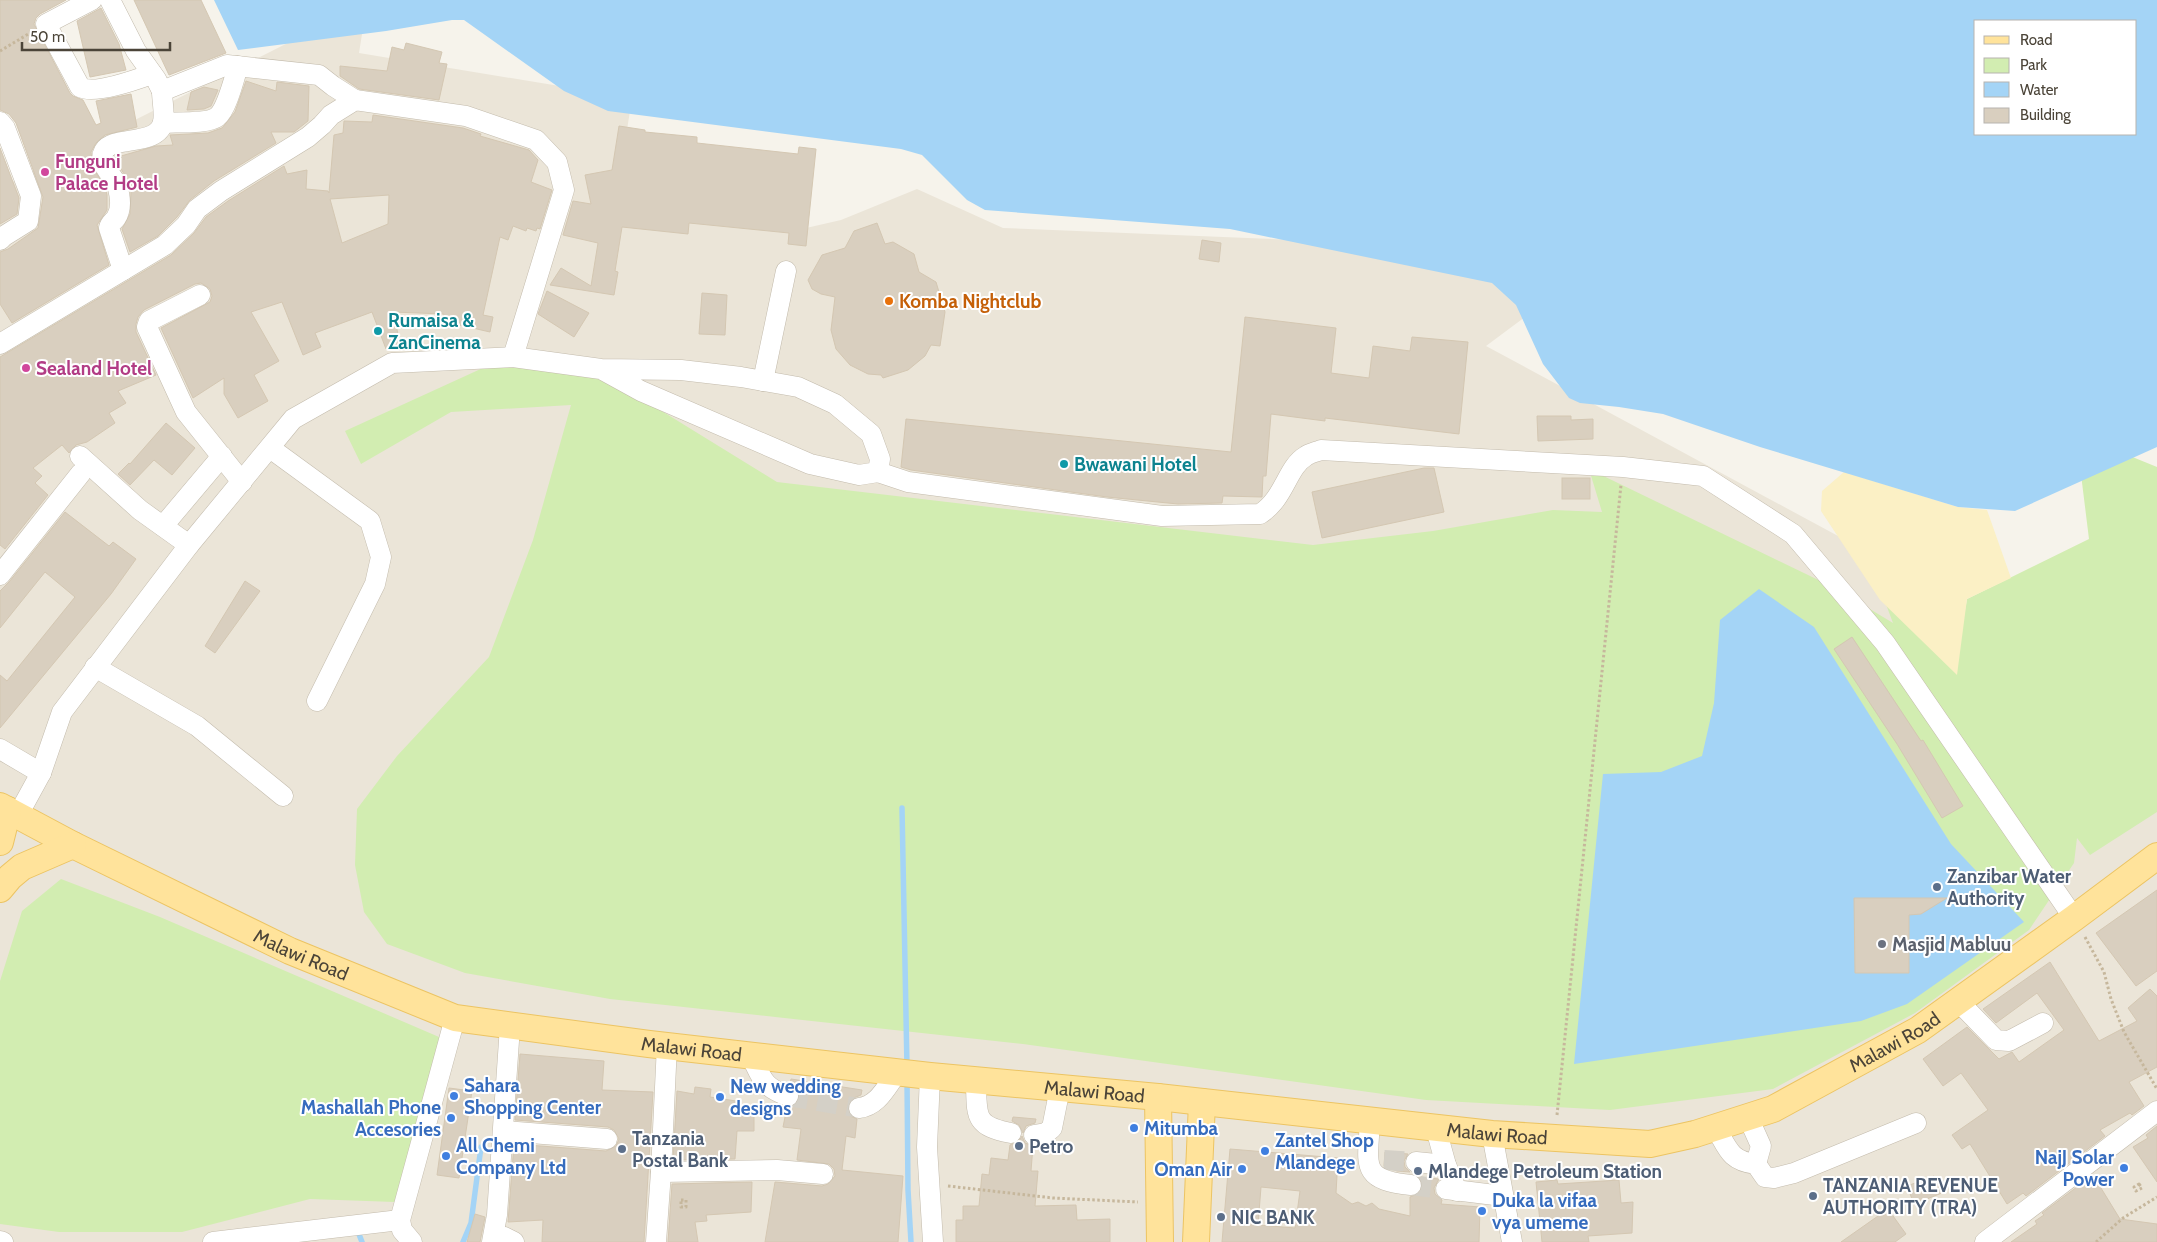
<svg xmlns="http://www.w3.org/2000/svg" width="2157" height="1242" font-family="Cabin,sans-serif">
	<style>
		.residential { fill: #ebe5d8 }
		.green { fill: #d2edb1 }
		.sand { fill: #fbf0c5 }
		.water { fill: #a4d4f6; fill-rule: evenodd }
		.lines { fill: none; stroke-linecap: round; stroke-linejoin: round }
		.stream { stroke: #a4d4f6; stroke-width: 5.5 }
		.building { fill: #d9cfbf; stroke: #d4c7b2; fill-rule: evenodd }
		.minor-tunnel { stroke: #d4d0c7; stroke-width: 20; stroke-dasharray: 20 10; stroke-linecap: butt }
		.minor-casing { stroke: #c3bbac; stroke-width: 21 }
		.major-casing { stroke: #ecc463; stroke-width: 28 }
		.path { stroke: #c6b79c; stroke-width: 3; stroke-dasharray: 2.5 2.5; stroke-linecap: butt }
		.minor { stroke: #fff; stroke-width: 20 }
		.major { stroke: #ffe39b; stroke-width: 26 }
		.hotel-dot { fill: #d1479c; stroke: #fff; stroke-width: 2 }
		.food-dot { fill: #e8710a; stroke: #fff; stroke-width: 2 }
		.culture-dot { fill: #0f9aa8; stroke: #fff; stroke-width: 2 }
		.service-dot { fill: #5c6f8a; stroke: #fff; stroke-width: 2 }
		.worship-dot { fill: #6b7280; stroke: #fff; stroke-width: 2 }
		.shop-dot { fill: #3f7fe0; stroke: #fff; stroke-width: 2 }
		.labels { text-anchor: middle; stroke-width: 4; stroke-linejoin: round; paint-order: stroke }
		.hotel-label { font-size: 19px; font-weight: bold; fill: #b23c85; stroke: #fff; text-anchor: start }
		.food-label { font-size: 19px; font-weight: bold; fill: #c56008; stroke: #fff; text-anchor: start }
		.culture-label { font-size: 19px; font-weight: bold; fill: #0d838f; stroke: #fff; text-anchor: start }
		.service-label { font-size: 19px; font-weight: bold; fill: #4e5e75; stroke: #fff; text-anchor: start }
		.worship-label { font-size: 19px; font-weight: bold; fill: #5b616d; stroke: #fff; text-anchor: start }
		.street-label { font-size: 19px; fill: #4b4438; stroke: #fff }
		.shop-label { font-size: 19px; font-weight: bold; fill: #366cbe; stroke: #fff; text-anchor: start }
	</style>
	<rect width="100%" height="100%" fill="#f6f3eb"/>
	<path class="residential" d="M367,3L359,53L632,98L624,149L793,231L841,220L917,189L1003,228L1611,253L1486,346L2092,673L2157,800V1242H0V188Z"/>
	<g class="green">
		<path d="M528,365L600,373L777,482L1313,545L1433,531L1553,510L1602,512L1589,469L1835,588L1893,623L1881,591L1963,623L1967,599L2089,539L2076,434L2157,467V812L2090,855L2077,838L2074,863L2029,930L1915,1013L1773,1089L1610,1110L1426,1100L1023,1044L610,999L465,973L387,944L364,912L355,865L357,809L397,756L489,657L533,540L571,405L451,412L361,464L345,431L485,367Z"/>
		<path d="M61,879L160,917L446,1040L418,1116L395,1202L310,1199L182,1232H59L0,1224V981L22,911Z"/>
	</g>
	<path class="sand" d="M1844,472L1958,507L1987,510L2011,578L1967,599L1957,675L1880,600L1821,511L1822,491Z"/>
	<g class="water">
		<path d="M214,0H2157V447L2015,511L1958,507L1760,447L1663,414L1619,407L1580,403L1569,398L1543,364L1516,305L1492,283L1230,229L985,210L967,200L922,155L901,149L608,111L564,91L464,20H452L386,31L238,50ZM2136,21V134H1976V21Z"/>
		<path d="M1759,589L1814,627L1951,844L2024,922L1907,1004L1861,1021L1574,1064L1603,774L1661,772L1702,756L1714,703L1720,620Z"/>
	</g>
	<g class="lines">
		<g class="stream">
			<path d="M902,808L907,1067"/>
			<path d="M907,1079L908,1190L911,1242"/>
			<path d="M357,1229L362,1242"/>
			<path d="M463,1242L471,1223L481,1147"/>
		</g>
	</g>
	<g class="building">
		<path d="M0,0H66L40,14L36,18L34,24L70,93L73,96L83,100L96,125L101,123L96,101L131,94L137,127L105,135L96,143L91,152L93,168L105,187L107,195V210L97,225L109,265L12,323L0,304V252L8,249L38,228L43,197L16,123L9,114L0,110Z"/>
		<path d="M134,0H201L226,53L169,75Z"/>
		<path d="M101,8L119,44L126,70L90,77L77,21Z"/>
		<path d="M406,43L442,52L439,63L447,64L439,100L359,89L340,76V66L387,71L392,47L404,50Z"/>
		<path d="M246,81L276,91L277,82L309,86L308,121L294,132H271L276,143L214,181L190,200L177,217L158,236L130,252L122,229L130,214L131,191L128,180L114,158L156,146L173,145L170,135L208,133L222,128L235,112Z"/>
		<path d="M204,87L218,90L211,106L204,109L187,110L191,92Z"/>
		<path d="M373,115L463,128L481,134L480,136L529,150L538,160L531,182L552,190L540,229L537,228L536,231L527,228L526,231L513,226L508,240L500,237L483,315L493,317L490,332L442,321L444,314L393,312L400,343L386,349L372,312L315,333L321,347L303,355L282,302L251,312L279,361L254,375L268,401L238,418L224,394V378L193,398L161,328L210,302L212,296L210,289L201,283L195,284L144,310L138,317L136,324V332L156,375L118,391L126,403L109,413L115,423L87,442L76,445L69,453L62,445L33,468L42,476L35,483L48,495L5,549L0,545V357L171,255L194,233L206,217L228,201L284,166L287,174L307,170L306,189L328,191L329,193L334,135L343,133L344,121L372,122ZM389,195L388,224L342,243L330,199Z"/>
		<path d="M619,126L645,130V132L697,137V143L798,154L799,147L816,149L806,246L788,244L789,233L689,223L688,234L622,227L615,271L618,272L614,295L550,285L561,268L591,286L598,243L563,235L573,201L591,204L585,175L612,170Z"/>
		<path d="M0,148L19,198L17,214L0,224Z"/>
		<path d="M877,223L885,244L893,242L914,254L919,272L936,282L945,312L940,346L931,345L925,356L908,370L883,378L881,375L868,374L850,365L836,349L831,330L835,297L821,294L812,289L808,280L822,255L845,248L854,231Z"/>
		<path d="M1202,240L1221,243L1219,262L1199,259Z"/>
		<path d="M547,291L589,313L574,337L538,314Z"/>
		<path d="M702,293L727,295L725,335L699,334Z"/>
		<path d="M1245,317L1336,328L1331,373L1369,378L1373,346L1410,351L1412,337L1468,342L1459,434L1325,418V421L1271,414L1266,476H1263L1262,497L1223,496L1222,503L1178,504L1107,497L911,470L901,467L906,419L1231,452Z"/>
		<path d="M1537,416H1571V420L1593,419V439L1538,441Z"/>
		<path d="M166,423L195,448L172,475L154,460L130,485L118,474L129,463L130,464Z"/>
		<path d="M1424,468H1434L1444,512L1322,538L1312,492Z"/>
		<rect x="1562" y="478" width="28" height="21"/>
		<path d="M65,512L109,546L113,542L136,559L111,594L0,728V675L7,681L75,597L45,572L0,628V591L9,582Z"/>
		<path d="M245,581L260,591L215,653L205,646Z"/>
		<path d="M1852,637L1921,741L1923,740L1963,806L1942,818L1897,744L1834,649Z"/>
		<path d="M2157,890V971L2136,986L2096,933Z"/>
		<path d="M1854,898H1947L1921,914L1909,915V973H1855Z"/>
		<path d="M2050,962L2099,1041L2137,1021L2128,1008L2150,989L2157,996V1067L2129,1082L2144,1106L2132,1115L2130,1113L2100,1130L2105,1136L2026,1196L2023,1193L2007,1204L1970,1144L1962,1149L1952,1135L1988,1110L1961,1073L1943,1086L1923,1059L1967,1027L1999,1059L2012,1052L2019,1062L2064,1030L2037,993L1996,1023L1983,1009Z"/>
		<path d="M520,1054L604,1061L602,1090L653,1092L644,1242H542L543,1220L508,1222L514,1144L606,1151L616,1146L619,1139L614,1130L608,1127L515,1120Z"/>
		<path d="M791,1079L862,1090L861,1095L851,1099L848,1105L850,1116L857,1119L855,1138L846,1136L842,1170L903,1176L898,1242H765L775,1182L822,1186L828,1184L835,1176L834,1169L829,1164L797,1160L801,1129L783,1127L787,1107L795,1106L799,1100L798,1089L790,1084Z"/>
		<path d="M695,1087L711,1089L710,1097L736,1101L735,1106L754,1108V1131H737L735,1159L673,1160L677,1091L694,1094Z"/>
		<path d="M449,1088L472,1091L459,1178L437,1175Z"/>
		<path d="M1013,1117L1036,1119L1035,1123L1026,1126L1023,1133L1019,1125L1012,1121Z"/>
		<path d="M2157,1126V1182L2133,1147L2148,1138L2146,1135Z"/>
		<path d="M1022,1136L1025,1143L1033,1146L1031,1171H1038L1035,1206L1076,1205L1077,1220L1110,1219V1242H956V1220H963V1206H979L982,1174L989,1175L991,1158L1008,1160L1010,1145L1019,1141Z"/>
		<path d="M1230,1149L1338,1158L1336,1193L1352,1204L1358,1202L1366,1206L1372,1203L1379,1209L1410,1216V1197L1420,1193L1423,1187L1419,1177L1439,1179L1434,1188L1435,1194L1442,1200L1441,1204L1480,1207L1479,1242H1222ZM1261,1187L1300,1191L1295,1228L1258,1225Z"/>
		<path d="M1385,1152L1408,1154L1404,1161L1405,1167L1410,1172L1397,1171L1384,1166Z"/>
		<path d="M2093,1175L2120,1219L2157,1224V1242H2011L2037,1224L2035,1221L2044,1215L2042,1213Z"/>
		<path d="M1934,1176L1942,1193L1914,1204L1907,1186Z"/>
		<path d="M1557,1180L1558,1184L1619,1180L1621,1203L1633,1202L1632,1233L1588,1236L1589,1242H1542L1536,1182Z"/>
		<path d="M752,1182L751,1212L706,1215L707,1221L695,1222L698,1242H668L672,1184Z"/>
		<path d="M1888,1209L1906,1234L1895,1242H1841Z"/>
		<path d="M475,1214L485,1217L480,1242H467Z"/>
	</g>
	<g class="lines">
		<g class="minor-tunnel">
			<path d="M788,1096L859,1108"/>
			<path d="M1384,1160L1416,1162"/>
			<path d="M1411,1185L1443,1189"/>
		</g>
		<g class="minor-casing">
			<g id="minor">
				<path d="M92,0L46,24L80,87C94,95 138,79 152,74"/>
				<path d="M110,0L136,51L156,79L162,91L227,65L319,75L333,86L355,100"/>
				<path d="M0,122L5,128L31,196L28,221L4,236L0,240"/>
				<path d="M163,123C175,122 208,124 217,117C227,109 234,79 238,66"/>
				<path d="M123,270L109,228C110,223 113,222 116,218C122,209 120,195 117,185C113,175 97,163 104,151C113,135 158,147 163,122C165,113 162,101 162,91"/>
				<path d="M200,295L149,321L147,327L186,412L242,482"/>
				<path d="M0,344L165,245L186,225L197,209L221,191L308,137L322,125L331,115L355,100L466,116L536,140L557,162L564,190L513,357"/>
				<path d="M763,381L786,271"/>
				<path d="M270,448L370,521L381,557L375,584L317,701"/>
				<path d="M80,456L140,510L189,545"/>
				<path d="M878,472L908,482L1162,516L1260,514C1285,498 1287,467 1306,456C1310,453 1316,452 1321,450L1623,467L1703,476L1793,534L1885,643L2074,918"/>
				<path d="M163,526L222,456"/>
				<path d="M0,575L81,473"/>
				<path d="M95,667L197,726L283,796"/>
				<path d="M0,749L41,773"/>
				<path d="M18,815L41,773L62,712L189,545L293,419L392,363L513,357L601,369L681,370L741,377L798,387L835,404L871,434L880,459L878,472L859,475L810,464L641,391L601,369"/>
				<path d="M1958,1001L1996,1040L2009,1041L2043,1023"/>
				<path d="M667,1045L661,1172L777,1170L823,1174"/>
				<path d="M750,1054C762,1078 762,1087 788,1096"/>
				<path d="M930,1076L927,1147L933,1242"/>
				<path d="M976,1081C977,1115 973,1126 1011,1133"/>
				<path d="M859,1108C878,1106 886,1087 897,1073"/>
				<path d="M1748,1117L1761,1146L1756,1164"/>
				<path d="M1370,1120C1368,1165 1359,1180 1411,1185"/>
				<path d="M1716,1128C1728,1149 1730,1161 1756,1164L1765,1177L1774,1178L1794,1173L1916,1123"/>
				<path d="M1436,1129L1446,1165L1457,1191"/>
				<path d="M504,1131L607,1139"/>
				<path d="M1492,1134L1512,1242"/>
				<path d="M1034,1135L1046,1133L1052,1128L1060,1088"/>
				<path d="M1416,1162L1446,1165"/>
				<path d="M1446,1189L1503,1196"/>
				<path d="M494,1236L504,1237L514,1242"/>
				<path d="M0,1241L3,1242"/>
				<path d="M213,1242L400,1220"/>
				<path d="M412,1242L402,1230L400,1220L455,1018"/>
				<path d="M492,1242L497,1215L510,1026"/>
				<path d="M656,1242L661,1172"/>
				<path d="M1985,1242L2157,1111"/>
			</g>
		</g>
		<g class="major-casing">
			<g id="major">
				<path id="s1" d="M0,806L73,845L290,951L455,1018L649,1044L930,1076L1158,1097L1492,1134L1650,1144L1695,1134L1773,1109L1918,1030L2074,918L2157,856"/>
				<path d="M0,842L8,810"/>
				<path d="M0,889L10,877L22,867L73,845"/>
				<path d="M1158,1097L1160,1242"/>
				<path d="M1196,1242L1202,1102"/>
			</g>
		</g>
		<g class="path">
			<path d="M0,51L30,33"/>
			<path d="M2085,937L2104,972L2111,999L2124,1032L2157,1089"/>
			<path d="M1557,1115L1621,485"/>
			<path d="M2139,1184L2142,1188L2136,1191L2134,1187Z"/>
			<path d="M948,1186L1053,1198L1138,1202"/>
			<rect x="681" y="1200" width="5" height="7"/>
			<path d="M2096,1242L2123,1218L2157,1197"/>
		</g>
		<use href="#minor" class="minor"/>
		<use href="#major" class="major"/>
	</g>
	<g class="hotel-dot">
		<circle cx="45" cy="172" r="5"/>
		<circle cx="26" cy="368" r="5"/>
	</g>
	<circle class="food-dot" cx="889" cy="301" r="5"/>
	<g class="culture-dot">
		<circle cx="378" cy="331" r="5"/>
		<circle cx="1064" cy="464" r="5"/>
	</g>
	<g class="service-dot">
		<circle cx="1937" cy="887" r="5"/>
		<circle cx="1019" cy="1146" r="5"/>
		<circle cx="622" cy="1149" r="5"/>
		<circle cx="1418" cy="1171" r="5"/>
		<circle cx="1813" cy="1196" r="5"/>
		<circle cx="1221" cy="1217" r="5"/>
	</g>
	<circle class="worship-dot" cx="1882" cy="944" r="5"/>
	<g class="shop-dot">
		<circle cx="454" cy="1096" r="5"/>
		<circle cx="720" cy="1097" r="5"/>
		<circle cx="451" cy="1118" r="5"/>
		<circle cx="1134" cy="1128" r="5"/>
		<circle cx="1265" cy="1151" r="5"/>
		<circle cx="446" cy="1156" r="5"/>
		<circle cx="2124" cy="1168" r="5"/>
		<circle cx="1242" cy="1169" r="5"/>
		<circle cx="1482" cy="1211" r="5"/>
	</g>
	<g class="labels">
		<g class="hotel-label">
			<text x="55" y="168">Funguni<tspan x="55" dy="22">Palace Hotel</tspan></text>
			<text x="36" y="375">Sealand Hotel</text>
		</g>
		<g class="food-label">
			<text x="899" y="308">Komba Nightclub</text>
		</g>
		<g class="culture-label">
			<text x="388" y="327">Rumaisa &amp;<tspan x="388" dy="22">ZanCinema</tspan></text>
			<text x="1074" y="471">Bwawani Hotel</text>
		</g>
		<g class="service-label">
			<text x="1947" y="883">Zanzibar Water<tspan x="1947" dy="22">Authority</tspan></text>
			<text x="632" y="1145">Tanzania<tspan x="632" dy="22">Postal Bank</tspan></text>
			<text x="1029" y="1153">Petro</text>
			<text x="1428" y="1178">Mlandege Petroleum Station</text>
			<text x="1823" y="1192">TANZANIA REVENUE<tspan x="1823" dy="22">AUTHORITY (TRA)</tspan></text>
			<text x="1231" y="1224">NIC BANK</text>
		</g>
		<g class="worship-label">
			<text x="1892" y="951">Masjid Mabluu</text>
		</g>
		<g class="street-label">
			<text dy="7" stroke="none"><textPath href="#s1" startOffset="336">Malawi Road</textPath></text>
			<text dy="7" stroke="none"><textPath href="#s1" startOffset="1971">Malawi Road</textPath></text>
			<text dy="7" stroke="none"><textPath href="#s1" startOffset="741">Malawi Road</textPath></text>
			<text dy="7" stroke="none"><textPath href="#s1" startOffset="1146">Malawi Road</textPath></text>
			<text dy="7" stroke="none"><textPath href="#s1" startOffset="1551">Malawi Road</textPath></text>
		</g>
		<g class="shop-label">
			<text x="464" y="1092">Sahara<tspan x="464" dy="22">Shopping Center</tspan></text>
			<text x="730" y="1093">New wedding<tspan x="730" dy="22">designs</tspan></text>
			<text x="441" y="1114" text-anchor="end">Mashallah Phone<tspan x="441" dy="22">Accesories</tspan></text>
			<text x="1144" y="1135">Mitumba</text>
			<text x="1275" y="1147">Zantel Shop<tspan x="1275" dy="22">Mlandege</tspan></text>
			<text x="456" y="1152">All Chemi<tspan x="456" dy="22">Company Ltd</tspan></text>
			<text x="2114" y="1164" text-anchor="end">NajJ Solar<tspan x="2114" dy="22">Power</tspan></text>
			<text x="1232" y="1176" text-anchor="end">Oman Air</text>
			<text x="1492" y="1207">Duka la vifaa<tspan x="1492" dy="22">vya umeme</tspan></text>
		</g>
	</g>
	<rect x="1974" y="20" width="162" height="115" fill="#ffffff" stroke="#b7b4af"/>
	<rect x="1984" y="36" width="25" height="8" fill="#ffe39b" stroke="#b7b4af"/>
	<text x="2020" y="45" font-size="15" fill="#4b4438">Road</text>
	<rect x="1984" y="58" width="25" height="15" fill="#d2edb1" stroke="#b7b4af"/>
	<text x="2020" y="70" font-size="15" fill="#4b4438">Park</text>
	<rect x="1984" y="82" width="25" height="15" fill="#a4d4f6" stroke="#b7b4af"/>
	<text x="2020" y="95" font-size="15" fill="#4b4438">Water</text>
	<rect x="1984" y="108" width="25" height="15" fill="#d9cfbf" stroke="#b7b4af"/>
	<text x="2020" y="120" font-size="15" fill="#4b4438">Building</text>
	<path d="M22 42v8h148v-8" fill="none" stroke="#4b4438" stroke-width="2.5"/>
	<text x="30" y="42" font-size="15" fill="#4b4438" stroke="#ffffff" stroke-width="4" paint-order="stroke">50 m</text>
</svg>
